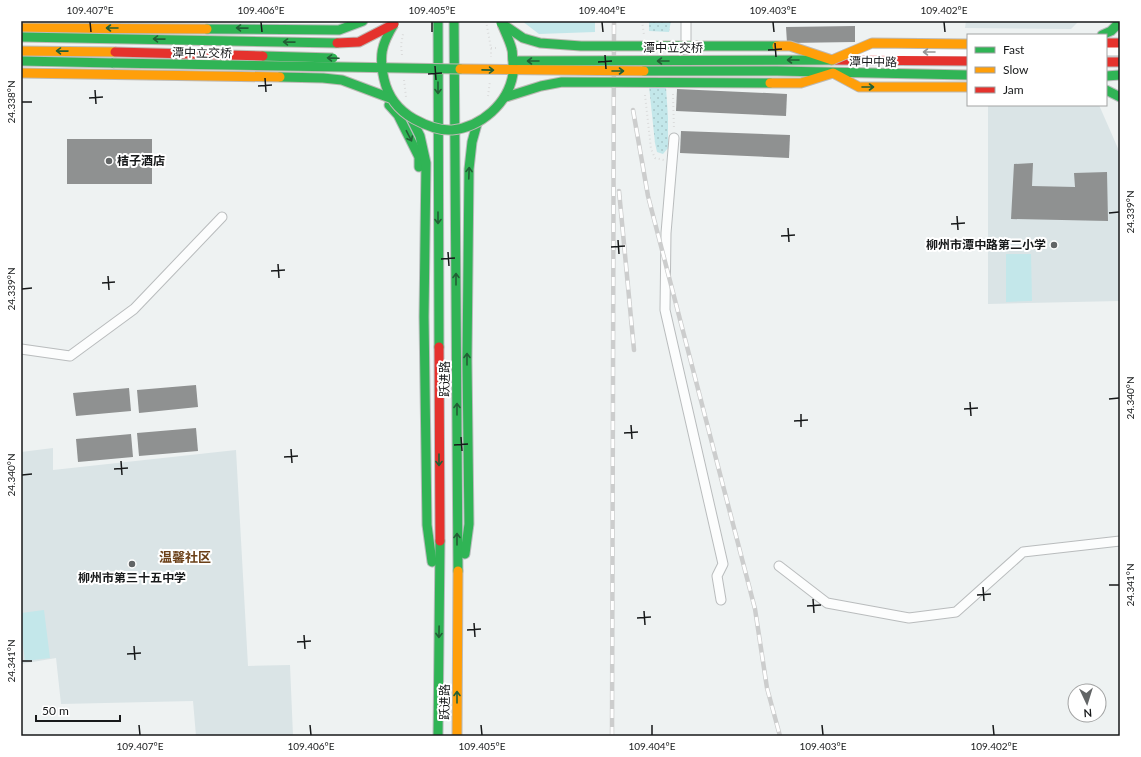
<svg xmlns="http://www.w3.org/2000/svg" width="1141" height="757" font-family="Lato,'Noto Sans SC',sans-serif">
	<style>
		.built { fill: #dae4e6 }
		.grass { fill: url(#grass-dots) }
		.green { fill: #c3e7ea }
		.building { fill: #8f9191 }
		.lines { fill: none; stroke-linecap: round; stroke-linejoin: round }
		.street-casing { stroke: #b9bcbd; stroke-width: 11 }
		.fast-casing { stroke: #b9bcbd; stroke-width: 11 }
		.slow-casing { stroke: #b9bcbd; stroke-width: 11 }
		.jam-casing { stroke: #b9bcbd; stroke-width: 11 }
		.path { stroke: #dbdcdc; stroke-width: 2; stroke-dasharray: 1 3; stroke-linecap: butt }
		.street { stroke: #fcfdfd; stroke-width: 9 }
		.fast { stroke: #30b455; stroke-width: 9 }
		.slow { stroke: #ff9f0a; stroke-width: 9 }
		.jam { stroke: #e5322d; stroke-width: 9 }
		.rail-casing { stroke: #cccdcd; stroke-width: 4.5 }
		.rail { stroke: #fff; stroke-width: 3; stroke-dasharray: 9; stroke-linecap: butt }
		.fast-bridge-casing { stroke: #bdb9b4; stroke-width: 11; stroke-linecap: butt }
		.slow-bridge-casing { stroke: #bdb9b4; stroke-width: 11; stroke-linecap: butt }
		.jam-bridge-casing { stroke: #bdb9b4; stroke-width: 11; stroke-linecap: butt }
		.fast-bridge { stroke: #30b455; stroke-width: 9 }
		.slow-bridge { stroke: #ff9f0a; stroke-width: 9 }
		.jam-bridge { stroke: #e5322d; stroke-width: 9 }
		.oneway { stroke: #225f35 }
		.oneway2 { stroke: #959697 }
		.ticks { fill: none; stroke: #17191a; stroke-width: 1.5 }
		.poi-dot { fill: #626566; stroke: #fff; stroke-width: 1.5 }
		.labels { text-anchor: middle; stroke-width: 4; stroke-linejoin: round; paint-order: stroke }
		.street-label { font-size: 12px; fill: #17191a; stroke: #fff }
		.poi-label { font-size: 12px; font-weight: bold; fill: #17191a; stroke: #fff; text-anchor: start }
		.neighbourhood-label { font-size: 13px; font-weight: bold; fill: #6b4018; stroke: #fff }
		.neatline { fill: none; stroke: #17191a; stroke-width: 1.5 }
		.ticks-label { font-size: 10px; text-anchor: middle; fill: #17191a }
	</style>
	<defs>
		<pattern id="grass-dots" width="8" height="8" patternUnits="userSpaceOnUse"><rect width="8" height="8" fill="#c3e7ea"/><path d="M2 2h.1M6 6h.1" fill="none" stroke="#a7c6c8" stroke-width="1.8" stroke-linecap="round"/></pattern>
	</defs>
	<rect width="100%" height="100%" fill="#eef2f2"/>
	<g class="built">
		<path d="M966,21H1079L1071,29L965,28Z"/>
		<path d="M988,105H1099L1120,153V301L988,304Z"/>
		<path d="M53,448V470L236,450L248,666L290,665L293,736H196L193,701L61,704L56,658L21,664V452Z"/>
	</g>
	<g class="grass">
		<path d="M649,21H671L669,32L649,31Z"/>
		<path d="M649,86L666,87L668,118V148L663,154L657,152L655,143Z"/>
	</g>
	<g class="green">
		<path d="M522,21H595V32L539,34Z"/>
		<path d="M1006,254H1031L1032,301L1006,302Z"/>
		<path d="M44,610L50,658L25,661L21,631V613Z"/>
	</g>
	<g class="building">
		<path d="M855,26V42L787,43L786,27Z"/>
		<path d="M677,89L787,94L786,116L676,111Z"/>
		<path d="M681,131L790,135L789,158L680,153Z"/>
		<rect x="67" y="139" width="85" height="45"/>
		<path d="M1033,163L1032,186L1075,187L1074,173L1107,172L1108,221L1011,219L1014,164Z"/>
		<path d="M196,385L198,407L139,413L137,390Z"/>
		<path d="M129,388L131,411L76,416L73,393Z"/>
		<path d="M196,428L198,451L139,456L137,433Z"/>
		<path d="M131,434L133,457L78,462L76,439Z"/>
	</g>
	<g class="lines">
		<g class="street-casing">
			<g id="street">
				<path d="M686,21V50"/>
				<path d="M1106,51H1120"/>
				<path d="M857,52H968"/>
				<path d="M674,138L666,233L665,310L723,564L717,576L721,600"/>
				<path d="M21,349L70,356L134,309L222,217"/>
				<path d="M779,566L827,603L909,618L956,612L1023,552L1120,541"/>
			</g>
		</g>
		<g class="fast-casing">
			<g id="fast">
				<path d="M438,21L439,347"/>
				<path d="M454,21L458,571"/>
				<path d="M207,29L339,30L363,21"/>
				<path d="M1102,35L1111,31L1120,22"/>
				<path d="M21,61L113,63"/>
				<path d="M1106,76L1120,75"/>
				<path d="M1106,90L1120,97"/>
				<path d="M389,105L398,115L419,157V167"/>
				<path d="M412,120L420,136L426,163L424,317L427,525L432,562"/>
				<path d="M465,554L469,524L467,361L469,169L472,142L477,124"/>
				<path d="M438,736L440,541"/>
			</g>
		</g>
		<g class="slow-casing">
			<g id="slow">
				<path d="M21,28L207,29"/>
				<path d="M21,51L115,52"/>
				<path d="M457,736L458,571"/>
			</g>
		</g>
		<g class="jam-casing">
			<g id="jam">
				<path d="M1106,43H1120"/>
				<path d="M832,60L968,61"/>
				<path d="M1106,62H1120"/>
				<path d="M439,347L440,541"/>
			</g>
		</g>
		<g class="path">
			<path d="M486,21L491,48V57"/>
			<path d="M642,21L644,35"/>
			<path d="M491,48H499"/>
			<path d="M402,55L401,45L403,34"/>
			<path d="M404,80L406,97"/>
			<path d="M673,94L674,130"/>
			<path d="M645,95L651,149L655,158L664,160"/>
			<path d="M488,96L490,81"/>
		</g>
		<use href="#street" class="street"/>
		<use href="#fast" class="fast"/>
		<use href="#slow" class="slow"/>
		<use href="#jam" class="jam"/>
		<g class="rail-casing">
			<g id="rail">
				<path d="M633,110L648,196L755,609L767,688L780,736"/>
				<path d="M619,191L634,350"/>
				<path d="M612,736L614,21"/>
			</g>
		</g>
		<use href="#rail" class="rail"/>
		<g class="fast-bridge-casing">
			<g id="fast-bridge">
				<path d="M501,23L523,38L540,43L581,46H777"/>
				<path d="M394,24C381,45 379,56 384,79C388,97 398,110 414,119C425,125 438,131 452,130C481,127 508,104 513,74C513,70 513,66 513,62C512,58 513,53 512,50C510,41 505,32 502,24"/>
				<path d="M21,37L337,43"/>
				<path d="M263,56L333,58"/>
				<path d="M514,61L832,60"/>
				<path d="M113,63L460,69"/>
				<path d="M644,71H777L968,75"/>
				<path d="M280,77L323,78L342,80L390,98"/>
				<path d="M506,97L541,86L562,82L770,83"/>
			</g>
		</g>
		<g class="slow-bridge-casing">
			<g id="slow-bridge">
				<path d="M777,46H790L832,60L872,43L968,44"/>
				<path d="M460,69L644,71"/>
				<path d="M21,73L280,77"/>
				<path d="M770,83H801L833,73L859,87H968"/>
			</g>
		</g>
		<g class="jam-bridge-casing">
			<g id="jam-bridge">
				<path d="M337,43L359,42L394,24"/>
				<path d="M115,52L263,56"/>
			</g>
		</g>
		<use href="#fast-bridge" class="fast-bridge"/>
		<use href="#slow-bridge" class="slow-bridge"/>
		<use href="#jam-bridge" class="jam-bridge"/>
	</g>
	<defs><path id="oneway-shaft" d="M-6 0H5M1.5-3L5.5 0L1.5 3" fill="none" stroke-width="1.6" stroke-linecap="round" stroke-linejoin="round"/></defs>
	<g class="oneway">
		<use href="#oneway-shaft" transform="translate(112 28) rotate(-180)"/>
		<use href="#oneway-shaft" transform="translate(242 28) rotate(-179)"/>
		<use href="#oneway-shaft" transform="translate(159 39) rotate(-179)"/>
		<use href="#oneway-shaft" transform="translate(289 42) rotate(-179)"/>
		<use href="#oneway-shaft" transform="translate(62 51) rotate(-179)"/>
		<use href="#oneway-shaft" transform="translate(333 58) rotate(-178)"/>
		<use href="#oneway-shaft" transform="translate(793 60) rotate(180)"/>
		<use href="#oneway-shaft" transform="translate(533 61) rotate(-180)"/>
		<use href="#oneway-shaft" transform="translate(663 61) rotate(180)"/>
		<use href="#oneway-shaft" transform="translate(488 70) rotate(1)"/>
		<use href="#oneway-shaft" transform="translate(618 71)"/>
		<use href="#oneway-shaft" transform="translate(868 87)"/>
		<use href="#oneway-shaft" transform="translate(438 88) rotate(90)"/>
		<use href="#oneway-shaft" transform="translate(409 136) rotate(63)"/>
		<use href="#oneway-shaft" transform="translate(469 173) rotate(-88)"/>
		<use href="#oneway-shaft" transform="translate(438 218) rotate(90)"/>
		<use href="#oneway-shaft" transform="translate(456 279) rotate(-90)"/>
		<use href="#oneway-shaft" transform="translate(467 359) rotate(-90)"/>
		<use href="#oneway-shaft" transform="translate(457 409) rotate(-90)"/>
		<use href="#oneway-shaft" transform="translate(439 460) rotate(90)"/>
		<use href="#oneway-shaft" transform="translate(457 539) rotate(-90)"/>
		<use href="#oneway-shaft" transform="translate(439 632) rotate(91)"/>
		<use href="#oneway-shaft" transform="translate(457 697) rotate(-90)"/>
	</g>
	<use class="oneway2" href="#oneway-shaft" transform="translate(929 52) rotate(180)"/>
	<path class="ticks" d="M90,22L91,32M261,22L262,32M432,22V32M602,22L603,32M773,22L774,32M944,22L945,32M775,43L776,57M768,50L782,49M605,55L606,69M598,62L612,61M435,66L436,80M428,74L442,73M265,78L266,92M258,86L272,85M95,90L96,104M89,98L103,97M22,102H32M1109,213L1119,212M957,216L958,230M951,224L965,223M788,228L789,242M781,236L795,235M618,240L619,254M611,247L625,246M448,252L449,266M441,259L455,258M278,264L279,278M271,271L285,270M108,276L109,290M102,283L115,282M22,289L32,288M1109,399L1119,398M970,402L971,416M964,409L978,408M801,414V427M794,421L808,420M631,425L632,439M624,433L638,432M461,437L462,451M454,445L468,444M291,449L292,463M284,457L298,456M121,461L122,475M114,469L128,468M22,475L32,474M1109,585H1119M983,587L984,601M977,595L991,594M813,599L814,613M807,606L821,605M644,611L645,625M637,618L651,617M474,623L475,637M467,630L481,629M304,635L305,649M297,642L311,641M134,646L135,660M127,654L141,653M22,661H32M139,725L140,735M310,725L311,735M481,725L482,735M652,725V735M822,725L823,735M993,725L994,735"/>
	<g class="poi-dot">
		<circle cx="109" cy="161" r="4"/>
		<circle cx="1054" cy="245" r="4"/>
		<circle cx="132" cy="564" r="4"/>
	</g>
	<g class="labels">
		<g class="street-label">
			<text x="673" y="52">潭中立交桥</text>
			<text transform="translate(202 53) rotate(1)" y="4">潭中立交桥</text>
			<text transform="translate(873 62) rotate(1)" y="4">潭中中路</text>
			<text transform="translate(445 379) rotate(-90)" y="4">跃进路</text>
			<text transform="translate(445 702) rotate(-90)" y="4">跃进路</text>
		</g>
		<g class="poi-label">
			<text x="117" y="165">桔子酒店</text>
			<text x="1046" y="249" text-anchor="end">柳州市潭中路第二小学</text>
			<text x="132" y="582" text-anchor="middle">柳州市第三十五中学</text>
		</g>
		<g class="neighbourhood-label">
			<text x="185" y="562">温馨社区</text>
		</g>
	</g>
	<rect width="1141" height="757" fill="none" stroke="#ffffff" stroke-width="44"/>
	<rect x="967" y="34" width="140" height="72" fill="#ffffff" stroke="#a2a3a3"/>
	<rect x="975" y="47" width="20" height="6" fill="#30b455" stroke="#a2a3a3"/>
	<text x="1003" y="54" font-size="12" fill="#17191a">Fast</text>
	<rect x="975" y="67" width="20" height="6" fill="#ff9f0a" stroke="#a2a3a3"/>
	<text x="1003" y="74" font-size="12" fill="#17191a">Slow</text>
	<rect x="975" y="87" width="20" height="6" fill="#e5322d" stroke="#a2a3a3"/>
	<text x="1003" y="94" font-size="12" fill="#17191a">Jam</text>
	<g transform="translate(1087 703) rotate(176)"><circle r="19" fill="#ffffff" stroke="#a2a3a3"/>
	<path d="M0-3L7 15L0 10L-7 15Z" fill="#626566"/>
	<text y="-6" font-size="11" font-weight="bold" text-anchor="middle" fill="#17191a">N</text>
	</g>
	<path d="M36 715v6h84v-6" fill="none" stroke="#17191a" stroke-width="2"/>
	<text x="42" y="715" font-size="12" fill="#17191a" stroke="#ffffff" stroke-width="3" paint-order="stroke">50 m</text>
	<rect x="22" y="22" width="1097" height="713" class="neatline"/>
	<g class="ticks-label">
		<text x="90" y="14">109.407°E</text>
		<text x="261" y="14">109.406°E</text>
		<text x="432" y="14">109.405°E</text>
		<text x="602" y="14">109.404°E</text>
		<text x="773" y="14">109.403°E</text>
		<text x="944" y="14">109.402°E</text>
		<text transform="translate(11 102) rotate(-90)" y="4">24.338°N</text>
		<text transform="translate(1130 212) rotate(-90)" y="4">24.339°N</text>
		<text transform="translate(11 289) rotate(-90)" y="4">24.339°N</text>
		<text transform="translate(1130 398) rotate(-90)" y="4">24.340°N</text>
		<text transform="translate(11 475) rotate(-90)" y="4">24.340°N</text>
		<text transform="translate(1130 585) rotate(-90)" y="4">24.341°N</text>
		<text transform="translate(11 661) rotate(-90)" y="4">24.341°N</text>
		<text x="140" y="750">109.407°E</text>
		<text x="311" y="750">109.406°E</text>
		<text x="482" y="750">109.405°E</text>
		<text x="652" y="750">109.404°E</text>
		<text x="823" y="750">109.403°E</text>
		<text x="994" y="750">109.402°E</text>
	</g>
</svg>
